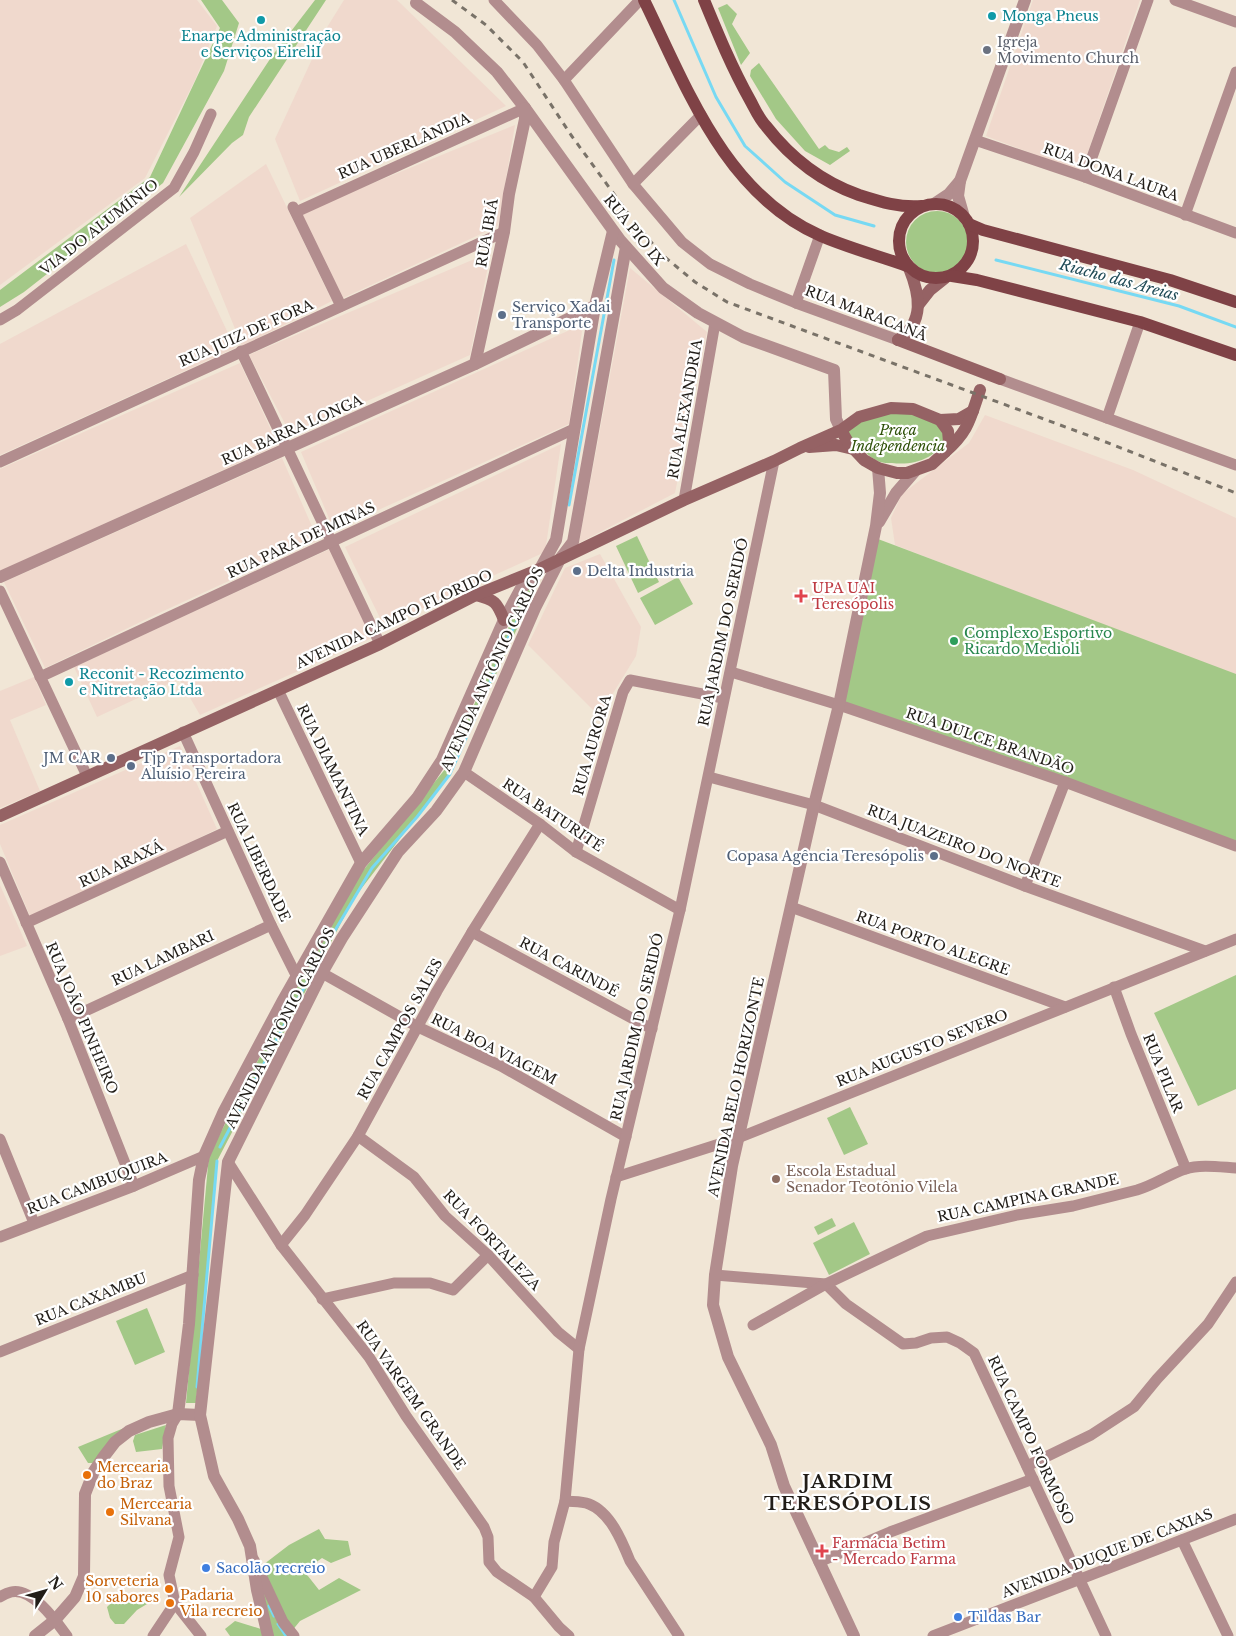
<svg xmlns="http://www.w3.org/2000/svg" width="1236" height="1636" font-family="'Libre Baskerville',serif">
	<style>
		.industrial { fill: #f0d9cd }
		.green { fill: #a3c887 }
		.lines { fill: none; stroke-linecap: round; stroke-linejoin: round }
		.stream { stroke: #77d9f3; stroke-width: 3 }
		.minor { stroke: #b28d8e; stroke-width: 11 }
		.tertiary { stroke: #b28d8e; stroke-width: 12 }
		.secondary { stroke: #956264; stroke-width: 12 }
		.primary { stroke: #7f4246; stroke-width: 12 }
		.rail { stroke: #797268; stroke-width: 3; stroke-dasharray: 6 6; stroke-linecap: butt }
		.culture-dot { fill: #0f9aa8; stroke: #fff; stroke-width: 2 }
		.worship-dot { fill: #6b7280; stroke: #fff; stroke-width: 2 }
		.service-dot { fill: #5c6f8a; stroke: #fff; stroke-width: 2 }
		.health-dot { fill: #e0444e; stroke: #fff; stroke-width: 2 }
		.leisure-dot { fill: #2e9e5b; stroke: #fff; stroke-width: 2 }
		.education-dot { fill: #8d6e63; stroke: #fff; stroke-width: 2 }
		.food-dot { fill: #e8710a; stroke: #fff; stroke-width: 2 }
		.shop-dot { fill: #3f7fe0; stroke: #fff; stroke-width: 2 }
		.labels { text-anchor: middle; stroke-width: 4.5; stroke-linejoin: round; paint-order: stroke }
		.culture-label { font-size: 14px; fill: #0d838f; stroke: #fff; text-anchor: start }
		.worship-label { font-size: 14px; fill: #5b616d; stroke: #fff; text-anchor: start }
		.street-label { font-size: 14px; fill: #211d18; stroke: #fff }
		.service-label { font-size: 14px; fill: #4e5e75; stroke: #fff; text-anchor: start }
		.park-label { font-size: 14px; font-style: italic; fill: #2e5008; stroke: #fff }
		.health-label { font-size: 14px; fill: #be3a42; stroke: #fff; text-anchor: start }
		.leisure-label { font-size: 14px; fill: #27864d; stroke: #fff; text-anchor: start }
		.education-label { font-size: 14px; fill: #785e54; stroke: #fff; text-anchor: start }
		.food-label { font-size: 14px; fill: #c56008; stroke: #fff; text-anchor: start }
		.shop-label { font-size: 14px; fill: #366cbe; stroke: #fff; text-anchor: start }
		.water-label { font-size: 15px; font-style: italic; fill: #204b57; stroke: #fff }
		.district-label { font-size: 19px; font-weight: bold; letter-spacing: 1px; fill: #211d18; stroke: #fff }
	</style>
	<rect width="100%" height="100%" fill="#f1e6d6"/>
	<g class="industrial">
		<path d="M0,0H197L217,26L195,80L145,178L0,285Z"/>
		<path d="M344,0H397L506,106L300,201L275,139L326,29Z"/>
		<path d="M1033,0H1140L1081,172L986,136Z"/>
		<path d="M515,125L498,226L341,299L300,213Z"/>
		<path d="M266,164L332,301L242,346L190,218Z"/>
		<path d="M186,244L235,348L0,455V344Z"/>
		<path d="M491,252L470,355L291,435L249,355Z"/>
		<path d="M630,268L707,332L675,493L579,543Z"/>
		<path d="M583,324L569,424L334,530L301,452Z"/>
		<path d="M240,363L278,445L0,571V469Z"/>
		<path d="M985,415L1133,470L1236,518V676L895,545L891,518L902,494L969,443Z"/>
		<path d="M561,444L545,552L384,626L345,547Z"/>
		<path d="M282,458L318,540L159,613L45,668L4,582Z"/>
		<path d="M330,549L372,638L200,715L179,679L97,717L74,667Z"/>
		<path d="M600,554L641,627L636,656L599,716L528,645L565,568Z"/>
		<path d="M34,677L46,705L10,720L40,791L0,808V691Z"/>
		<path d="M180,746L217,829L32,921L0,844V825Z"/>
		<path d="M0,885L27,946L0,956Z"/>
	</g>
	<g class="green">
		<path d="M201,0H222L239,23L224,71L163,183L24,292L0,307V290L150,177L220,28Z"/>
		<path d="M315,0H326L249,117L243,135L232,143L179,197L272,56Z"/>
		<path d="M727,4L737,14L732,24L750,53L741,65L718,8Z"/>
		<path d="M759,63L819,149L825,145L829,149L839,152L847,147L850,151L830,165L805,151L776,119L750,76L751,70Z"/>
		<circle cx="937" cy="242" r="31"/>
		<path d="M913,412L937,422L947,436C938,458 914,466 892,463C888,463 883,463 880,462C868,457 855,444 848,433C860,410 891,413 913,412Z"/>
		<path d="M637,536L659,582L638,593L616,546Z"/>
		<path d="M878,539L1236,674V844L841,702Z"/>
		<path d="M678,577L693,604L655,625L640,598Z"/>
		<path d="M530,579L538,583L452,770L447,769L450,774L354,898L217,1161L196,1403H186L209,1155L344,894L446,768Z"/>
		<path d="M1236,975V1089L1198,1106L1154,1013Z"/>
		<path d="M850,1107L868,1144L844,1155L827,1118Z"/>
		<path d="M832,1218L836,1226L818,1235L814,1227Z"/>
		<path d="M854,1222L870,1254L829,1275L813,1243Z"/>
		<path d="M147,1308L165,1352L135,1365L116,1321Z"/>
		<path d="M141,1421L95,1463H88L78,1447Z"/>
		<path d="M166,1425L162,1449L136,1452L133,1441L135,1435Z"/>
		<path d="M319,1529L325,1539L348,1541L351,1555L331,1563L322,1558L304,1571L319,1590L339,1578L361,1590L300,1621L291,1632L294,1636H271L255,1571L289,1545Z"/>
		<path d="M121,1593L133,1595L147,1604L137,1610L124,1624H115L110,1618L107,1607Z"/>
		<path d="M235,1621L261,1629L264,1636H230L225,1629Z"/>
	</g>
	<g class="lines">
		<g class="stream">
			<path d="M674,0L716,97L745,146L785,182L835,215L874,226"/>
			<path d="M996,260L1179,306L1236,327"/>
			<path d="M569,505L614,260"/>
			<path d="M480,707L506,642L530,597"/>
			<path d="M321,954L372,868L417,817L450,774L475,718"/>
			<path d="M220,1147L316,965"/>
			<path d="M197,1387L217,1161"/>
			<path d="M269,1606L274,1616"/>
			<path d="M278,1624L286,1636"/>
		</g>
		<g class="minor">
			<path d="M494,0L537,45L564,80L633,184L682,242L710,264L750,284L796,303L898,340"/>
			<path d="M1175,0L1236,22"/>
			<path d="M564,80L640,0"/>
			<path d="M975,140L1085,177L1236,233"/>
			<path d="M1085,177L1148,0"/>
			<path d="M633,184L701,115"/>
			<path d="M293,207L341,306"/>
			<path d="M296,212L525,108"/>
			<path d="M1185,215L1236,72"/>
			<path d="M796,303L820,235"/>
			<path d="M0,320L17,310L174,188L194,152L211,114"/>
			<path d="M241,351L380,644"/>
			<path d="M1000,379L1236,465"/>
			<path d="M1107,418L1140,322"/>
			<path d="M0,462L504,232"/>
			<path d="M684,500L715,323"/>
			<path d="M0,591L87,776"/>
			<path d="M731,672L839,705L1065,782L1236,846"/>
			<path d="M40,677L574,429"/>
			<path d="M278,690L361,863"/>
			<path d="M183,732L271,925L297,977"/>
			<path d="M464,772L540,824L576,852L680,910"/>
			<path d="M709,777L814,805L1025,886L1205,951"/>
			<path d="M576,852L623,692L630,680L723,698"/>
			<path d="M0,862L68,1019L134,1186"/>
			<path d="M1025,886L1065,782"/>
			<path d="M791,907L1065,1007"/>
			<path d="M26,923L228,831"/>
			<path d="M472,932L652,1029"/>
			<path d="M322,973L418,1027L501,1066L626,1137"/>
			<path d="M1114,987L1131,1034L1186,1169"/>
			<path d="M68,1019L271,925"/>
			<path d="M358,1136L414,1177L445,1216L488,1255L558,1332L579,1349"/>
			<path d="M0,1139L34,1223"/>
			<path d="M228,1162L281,1245L369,1357L406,1416L484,1527L488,1537L489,1562L497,1572L534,1597L559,1627L569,1636"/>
			<path d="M616,1177L738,1138L1236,939"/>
			<path d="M0,1237L134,1186L204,1156"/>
			<path d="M281,1245L305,1215L358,1136L437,991L472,932L540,824"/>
			<path d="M715,1275L826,1284L846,1304L903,1344L916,1343L931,1338L947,1337L960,1343L974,1353L1106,1636"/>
			<path d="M322,1299L394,1283H430L453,1290L488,1255"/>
			<path d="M753,1325L826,1284L927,1236L1017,1215L1073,1206L1137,1190C1154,1185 1168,1175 1185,1169C1200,1164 1220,1167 1236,1168"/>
			<path d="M0,1352L193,1275"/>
			<path d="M1027,1466L1091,1435L1134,1407L1157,1379L1208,1324L1236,1282"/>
			<path d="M565,1501C573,1502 581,1501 589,1504C610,1512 622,1541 630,1561L679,1636"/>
			<path d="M1182,1540L1228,1636"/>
			<path d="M254,1560L283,1622L294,1636"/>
			<path d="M819,1562L890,1532L1033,1479"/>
			<path d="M0,1597C3,1595 7,1593 11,1592C32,1587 56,1621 67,1636"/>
			<path d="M534,1597L552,1567L554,1542L565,1501L579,1349L611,1199L680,910L774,461"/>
			<path d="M175,1603L201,1636"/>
			<path d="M153,1636L175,1603L169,1575L179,1537L169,1486L168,1438L172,1424L178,1414"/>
			<path d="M933,1636L1236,1519"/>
		</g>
		<g class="tertiary">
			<path d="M416,3L455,32L497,72L525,108L620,240L663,288L698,313L743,337L834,370L836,419L841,430"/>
			<path d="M934,204L949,194L960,181"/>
			<path d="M964,217L958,196L960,181L1025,0"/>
			<path d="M475,364L504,232L509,194L525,119V108"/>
			<path d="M879,522L896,493L915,471"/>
			<path d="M0,577L475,364L595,306"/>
			<path d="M178,1414L189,1324L199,1180L204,1156L224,1111L282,1002L361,863L417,798L442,760L504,620L520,590L540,569L556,540L595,306L613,231"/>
			<path d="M35,1636L55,1620L75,1597L84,1576L85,1494L94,1471L102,1459L115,1442L129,1431L149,1422L178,1414L200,1415"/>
			<path d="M268,1636L257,1590L250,1546L238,1519L214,1476L200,1415L228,1162L322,973L342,938L398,852L436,811L464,772L535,608L560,559L573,542L626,247"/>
			<path d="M854,1636L784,1486L771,1445L728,1357L713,1305L715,1275L732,1166L814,805L839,705L876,526L880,493L878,468"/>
		</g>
		<g class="secondary">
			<path d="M919,304L930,290L945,278"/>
			<path d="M898,340L1000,379"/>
			<path d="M898,340C925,322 920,295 909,268"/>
			<path d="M940,420L959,419L973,411"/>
			<path d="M809,447L836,445L853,449"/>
			<path d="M945,452C969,431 970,419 980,390"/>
			<path d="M476,595C495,600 497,602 504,620"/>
			<path d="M0,816L380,644L476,595L540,569L684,500L774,461L800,448L841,430L859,417L891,408L913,409L940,420L948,431L949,442L945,452L932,464L907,473H897L878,468L864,460L849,444L841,430"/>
		</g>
		<g class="primary">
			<path d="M644,0C687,88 725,194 821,236C849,248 879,256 907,266"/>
			<path d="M704,0C718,34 732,68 750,100C755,109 759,119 766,126C790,157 822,182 859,195C881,202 900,208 922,206"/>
			<circle cx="936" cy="241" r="37"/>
			<path d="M969,224L983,230L1170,280L1236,302"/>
			<path d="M952,276L977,280L1140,322L1236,355"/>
		</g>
		<path class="rail" d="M452,0L486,25L523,62L571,135L627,212L660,253L695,282L727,302L1098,439L1236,493"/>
	</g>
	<g class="culture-dot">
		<circle cx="992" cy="16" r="5"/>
		<circle cx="261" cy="20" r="5"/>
		<circle cx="69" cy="682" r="5"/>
	</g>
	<circle class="worship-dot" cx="987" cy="50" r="5"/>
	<g class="service-dot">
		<circle cx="502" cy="315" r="5"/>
		<circle cx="577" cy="571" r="5"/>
		<circle cx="111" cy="758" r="5"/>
		<circle cx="131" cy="766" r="5"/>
		<circle cx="934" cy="856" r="5"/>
	</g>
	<g class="health-dot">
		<path d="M798.5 588.5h5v5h5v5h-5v5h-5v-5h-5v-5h5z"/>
		<path d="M819.5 1543.5h5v5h5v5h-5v5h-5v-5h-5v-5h5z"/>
	</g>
	<circle class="leisure-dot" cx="954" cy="641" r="5"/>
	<circle class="education-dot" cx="776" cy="1179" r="5"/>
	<g class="food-dot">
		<circle cx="87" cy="1475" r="5"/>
		<circle cx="110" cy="1512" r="5"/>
		<circle cx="169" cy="1589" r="5"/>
		<circle cx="170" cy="1603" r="5"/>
	</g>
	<g class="shop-dot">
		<circle cx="206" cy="1568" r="5"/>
		<circle cx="958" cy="1617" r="5"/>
	</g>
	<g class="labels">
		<g class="culture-label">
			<text x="1002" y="21">Monga Pneus</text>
			<text x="261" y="41" text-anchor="middle">Enarpe Administração<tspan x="261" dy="16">e Serviços EireliI</tspan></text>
			<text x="79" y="679">Reconit - Recozimento<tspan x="79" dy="16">e Nitretação Ltda</tspan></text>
		</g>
		<g class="worship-label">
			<text x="997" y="47">Igreja<tspan x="997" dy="16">Movimento Church</tspan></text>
		</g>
		<g class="street-label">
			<text transform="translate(404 146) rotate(-24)" y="5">RUA UBERLÂNDIA</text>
			<text transform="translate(1111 172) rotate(20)" y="5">RUA DONA LAURA</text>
			<text transform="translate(99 227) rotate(-38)" y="5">VIA DO ALUMÍNIO</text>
			<text transform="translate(634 230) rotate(51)" y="5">RUA PIO IX</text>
			<text transform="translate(487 233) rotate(-80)" y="5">RUA IBIÁ</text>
			<text transform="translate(866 313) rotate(21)" y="5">RUA MARACANÃ</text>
			<text transform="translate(246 333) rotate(-24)" y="5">RUA JUIZ DE FORA</text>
			<text transform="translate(685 409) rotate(-80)" y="5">RUA ALEXANDRIA</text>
			<text transform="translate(292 430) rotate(-24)" y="5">RUA BARRA LONGA</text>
			<text transform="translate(301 540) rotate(-25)" y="5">RUA PARÁ DE MINAS</text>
			<text transform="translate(394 619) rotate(-25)" y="5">AVENIDA CAMPO FLORIDO</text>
			<text transform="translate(723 632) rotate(-78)" y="5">RUA JARDIM DO SERIDÓ</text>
			<text transform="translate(492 669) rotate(-65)" y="5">AVENIDA ANTÔNIO CARLOS</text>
			<text transform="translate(990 741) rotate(19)" y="5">RUA DULCE BRANDÃO</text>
			<text transform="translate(592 745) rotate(-74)" y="5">RUA AURORA</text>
			<text transform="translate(333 770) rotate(64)" y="5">RUA DIAMANTINA</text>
			<text transform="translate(553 815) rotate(34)" y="5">RUA BATURITÉ</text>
			<text transform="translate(964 846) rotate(21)" y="5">RUA JUAZEIRO DO NORTE</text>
			<text transform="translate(259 862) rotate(65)" y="5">RUA LIBERDADE</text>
			<text transform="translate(121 864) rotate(-25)" y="5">RUA ARAXÁ</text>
			<text transform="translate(933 943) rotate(20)" y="5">RUA PORTO ALEGRE</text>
			<text transform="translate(163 958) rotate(-25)" y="5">RUA LAMBARI</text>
			<text transform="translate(569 967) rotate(28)" y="5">RUA CARINDÉ</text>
			<text transform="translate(82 1018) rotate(67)" y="5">RUA JOÃO PINHEIRO</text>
			<text transform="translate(637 1027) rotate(-77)" y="5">RUA JARDIM DO SERIDÓ</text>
			<text transform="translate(280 1028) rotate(-63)" y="5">AVENIDA ANTÔNIO CARLOS</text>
			<text transform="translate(400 1029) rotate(-61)" y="5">RUA CAMPOS SALES</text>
			<text transform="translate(922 1048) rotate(-22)" y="5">RUA AUGUSTO SEVERO</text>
			<text transform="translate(494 1049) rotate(27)" y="5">RUA BOA VIAGEM</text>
			<text transform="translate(1163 1073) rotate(68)" y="5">RUA PILAR</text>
			<text transform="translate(736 1087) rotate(-78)" y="5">AVENIDA BELO HORIZONTE</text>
			<text transform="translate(97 1183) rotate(-21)" y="5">RUA CAMBUQUIRA</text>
			<text transform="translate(1028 1198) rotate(-12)" y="5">RUA CAMPINA GRANDE</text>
			<text transform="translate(492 1240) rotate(46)" y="5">RUA FORTALEZA</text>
			<text transform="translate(91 1299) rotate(-22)" y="5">RUA CAXAMBU</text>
			<text transform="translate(411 1395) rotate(55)" y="5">RUA VARGEM GRANDE</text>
			<text transform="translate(1031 1440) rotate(65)" y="5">RUA CAMPO FORMOSO</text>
			<text transform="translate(1107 1553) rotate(-21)" y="5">AVENIDA DUQUE DE CAXIAS</text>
		</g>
		<g class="service-label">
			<text x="512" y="312">Serviço Xadai<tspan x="512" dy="16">Transporte</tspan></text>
			<text x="587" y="576">Delta Industria</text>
			<text x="101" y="763" text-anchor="end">JM CAR</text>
			<text x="141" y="763">Tjp Transportadora<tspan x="141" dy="16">Aluísio Pereira</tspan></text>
			<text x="924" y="861" text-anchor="end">Copasa Agência Teresópolis</text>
		</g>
		<g class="park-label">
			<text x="898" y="435">Praça<tspan x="898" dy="16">Independencia</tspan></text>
		</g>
		<g class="health-label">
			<text x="812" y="593">UPA UAI<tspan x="812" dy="16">Teresópolis</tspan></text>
			<text x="832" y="1548">Farmácia Betim<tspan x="832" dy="16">- Mercado Farma</tspan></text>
		</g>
		<g class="leisure-label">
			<text x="964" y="638">Complexo Esportivo<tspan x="964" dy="16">Ricardo Medioli</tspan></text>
		</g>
		<g class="education-label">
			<text x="786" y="1176">Escola Estadual<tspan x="786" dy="16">Senador Teotônio Vilela</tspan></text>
		</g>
		<g class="food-label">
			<text x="97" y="1472">Mercearia<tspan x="97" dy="16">do Braz</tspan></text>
			<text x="120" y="1509">Mercearia<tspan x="120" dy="16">Silvana</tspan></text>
			<text x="159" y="1586" text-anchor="end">Sorveteria<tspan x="159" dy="16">10 sabores</tspan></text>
			<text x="180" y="1600">Padaria<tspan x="180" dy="16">Vila recreio</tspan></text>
		</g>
		<g class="shop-label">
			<text x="216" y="1573">Sacolão recreio</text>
			<text x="968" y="1622">Tildas Bar</text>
		</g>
		<g class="water-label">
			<text transform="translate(1119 280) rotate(15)" y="5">Riacho das Areias</text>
		</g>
		<g class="district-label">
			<text x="848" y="1488">JARDIM<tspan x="848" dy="22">TERESÓPOLIS</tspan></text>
		</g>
	</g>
	<g transform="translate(45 1591) rotate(53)" stroke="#ffffff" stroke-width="4" paint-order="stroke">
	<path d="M0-4L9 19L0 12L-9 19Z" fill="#211d18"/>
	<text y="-8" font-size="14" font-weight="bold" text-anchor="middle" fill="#211d18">N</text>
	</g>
</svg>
